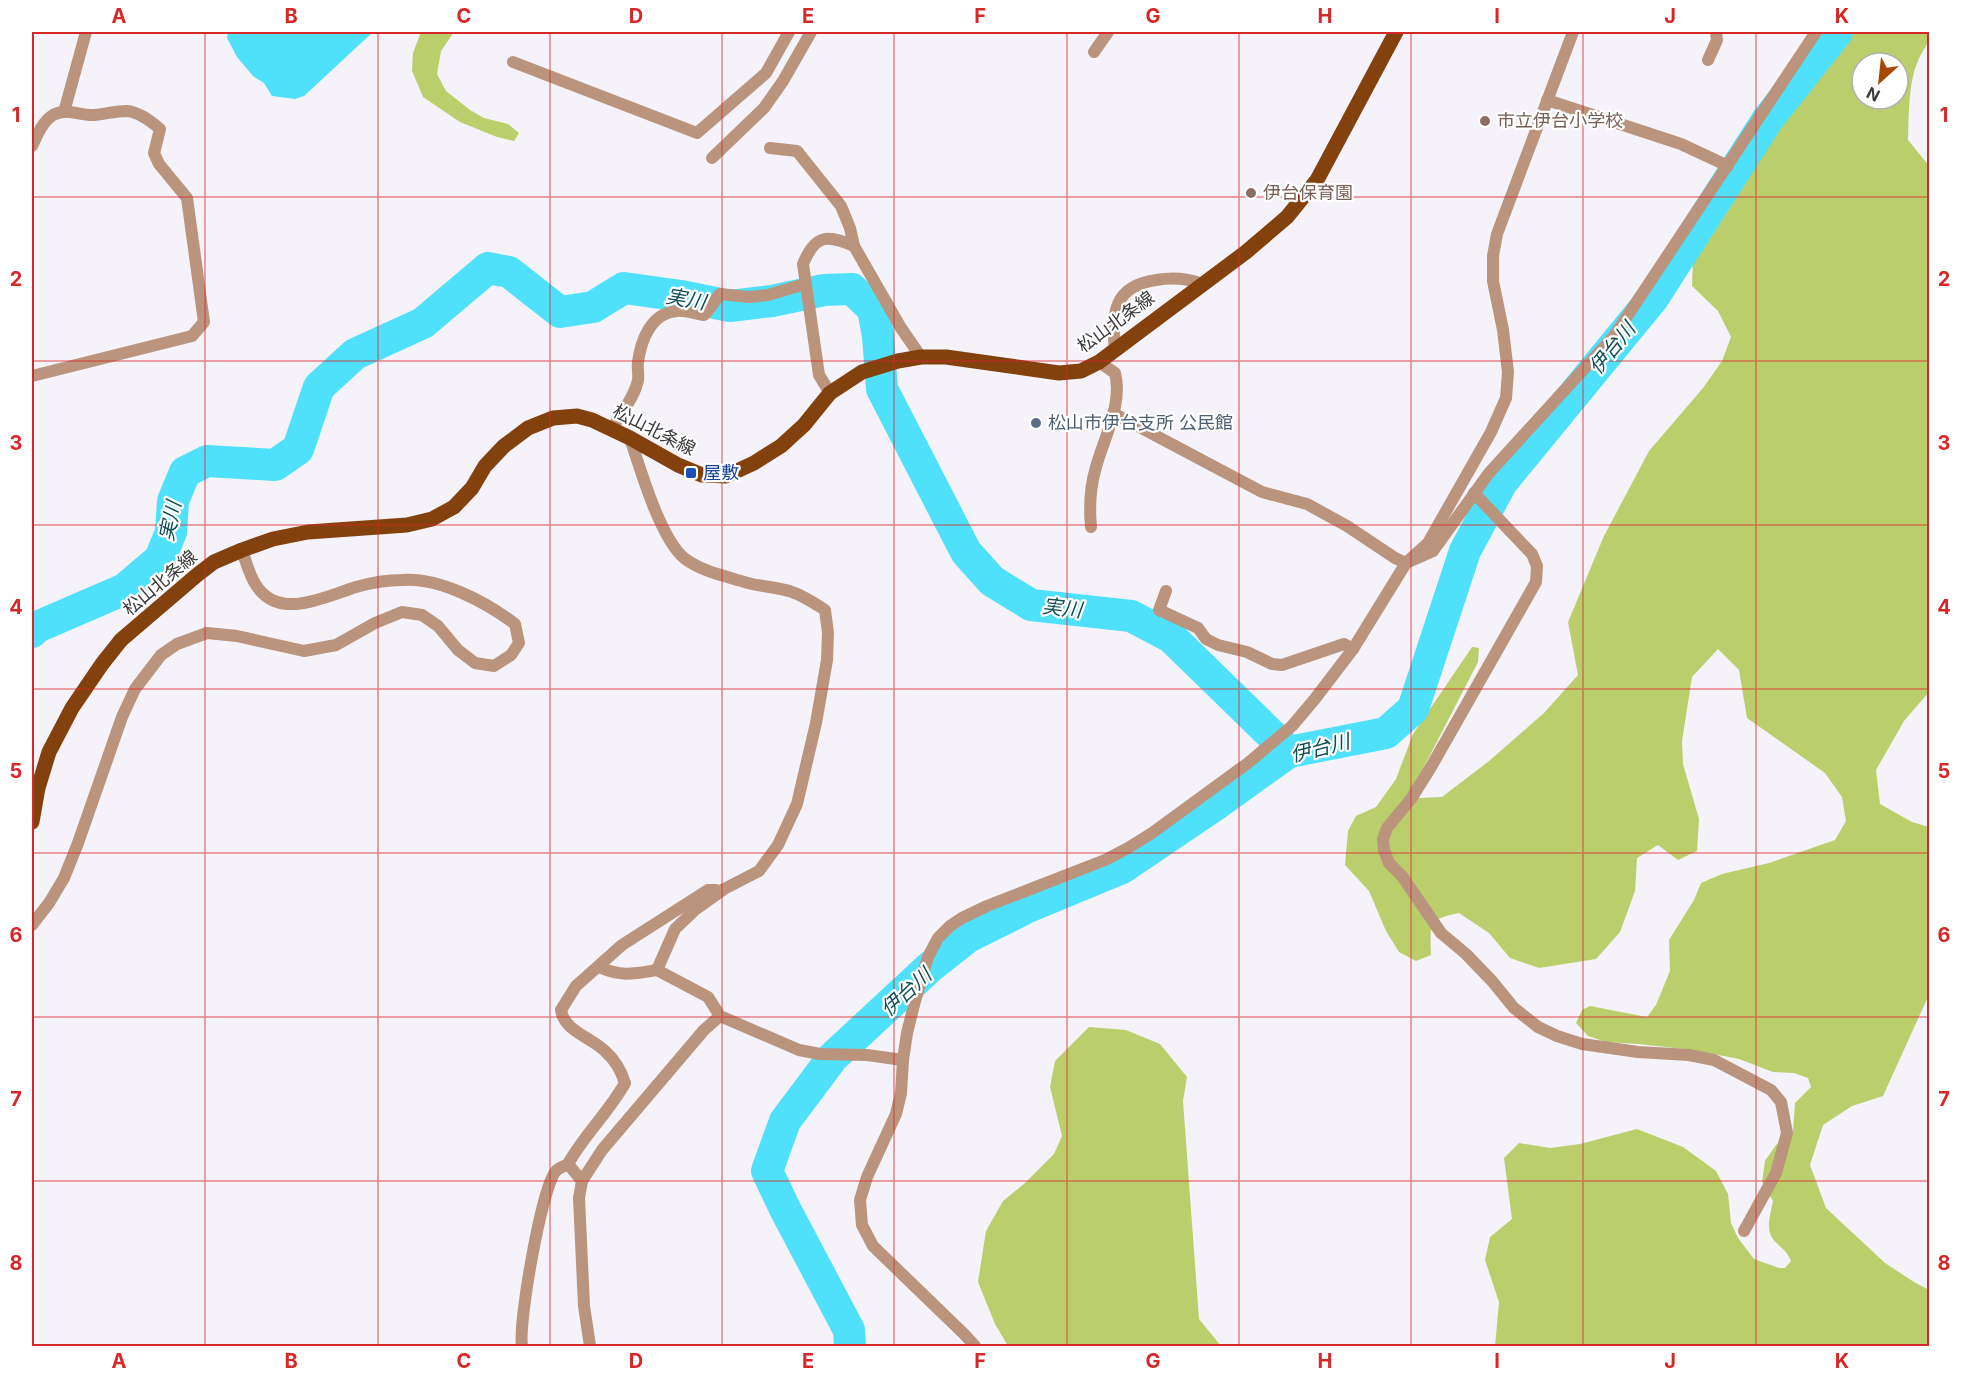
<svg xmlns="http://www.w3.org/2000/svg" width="1961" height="1378" font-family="Inter,'Noto Sans JP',sans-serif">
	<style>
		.forest { fill: #bacf6c; fill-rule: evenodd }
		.water { fill: #4fe1fc }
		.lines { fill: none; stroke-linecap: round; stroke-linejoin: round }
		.river { stroke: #4fe1fc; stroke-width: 32 }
		.street { stroke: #ba947c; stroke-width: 12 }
		.primary { stroke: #83420d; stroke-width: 15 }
		.grid { fill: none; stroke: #d62828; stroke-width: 1.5; stroke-opacity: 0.55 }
		.education-dot { fill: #8d6e63; stroke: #fff; stroke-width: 2 }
		.service-dot { fill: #5c6f8a; stroke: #fff; stroke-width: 2 }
		.transit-dot { fill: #1a4fb4; stroke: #fff; stroke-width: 2 }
		.labels { text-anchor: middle; stroke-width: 4.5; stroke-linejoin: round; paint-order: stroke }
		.education-label { font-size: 18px; fill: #785e54; stroke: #fff; text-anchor: start }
		.street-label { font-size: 18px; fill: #39393b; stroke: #fff }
		.service-label { font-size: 18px; fill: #4e5e75; stroke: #fff; text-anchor: start }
		.transit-label { font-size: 18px; fill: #164399; stroke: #fff; text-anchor: start }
		.water-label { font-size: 20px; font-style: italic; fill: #0b4c57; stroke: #fff }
		.neatline { fill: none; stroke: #d62828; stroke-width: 2 }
		.grid-label { font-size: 20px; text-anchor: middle; font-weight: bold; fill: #d62828 }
	</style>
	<rect width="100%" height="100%" fill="#f5f2fa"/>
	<g class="forest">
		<path d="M421,32H454L441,51L437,74L446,91L470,110L484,118L508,124L519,133L514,141L497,137L460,122L423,97L412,71L413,53Z"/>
		<path d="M1855,32H1929C1929,47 1923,48 1918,61C1908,83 1909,117 1908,140L1930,167V531L1927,548L1930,565L1929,692L1904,721L1876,770L1880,804L1912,822L1929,827L1930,972L1927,999L1883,1096L1852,1106L1823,1125L1810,1165L1826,1208L1885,1263L1914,1282L1929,1290V1346H1495L1499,1302L1485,1260L1490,1237L1512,1219L1504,1158L1519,1143L1550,1148L1580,1144L1637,1129L1683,1147L1716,1171L1728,1194L1731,1223L1738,1238L1754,1259L1779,1268H1785L1791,1261C1786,1249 1780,1248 1773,1239C1765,1229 1771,1212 1773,1201L1762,1182L1765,1161L1776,1145L1793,1131L1795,1103L1811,1087L1808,1078L1794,1073L1773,1072L1739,1059L1692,1050L1638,1044L1606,1042L1588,1036L1576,1023L1582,1010L1590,1006L1647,1017L1656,1005L1670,971L1669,940L1694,900L1701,883L1722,874L1769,863L1835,840L1846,821L1842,797L1825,773L1747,718L1739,670L1718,649L1692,677L1682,741L1683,764L1699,819L1697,851L1678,860L1658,845L1637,858L1635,891L1620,932L1596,959L1539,968L1510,958L1489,933L1459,913C1428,919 1430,925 1431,955L1416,961L1399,952L1386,931L1369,891L1345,865L1348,831L1356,816L1376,807L1396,779L1413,734L1472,647L1479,648L1478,662L1412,790L1419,798L1442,797L1489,761L1544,713L1578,675L1568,622L1604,536L1649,451L1703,388L1722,361L1731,337L1718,311L1692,286L1693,258L1781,127ZM1862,63H1898V99H1862Z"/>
		<path d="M1089,1027L1126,1030L1160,1044L1187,1077L1183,1101L1199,1319L1221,1346H1008L995,1324L978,1282L986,1231L1003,1201L1024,1184L1054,1154L1062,1136L1050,1087L1055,1061Z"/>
	</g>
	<path class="water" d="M228,32H373L304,96L295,99L272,96L264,83L253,76L237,57L227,38Z"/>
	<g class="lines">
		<g class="river">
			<path d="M32,632L37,627L125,589L160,559L171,532L173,501L185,472L207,461L275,465L298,449L319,387L355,354L423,323L488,268L509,272L560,312L593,307L624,288L681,296L730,306L772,301L824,290L852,289L873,309L878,336L882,389L966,552L992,581L1031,605L1131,616L1171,637L1289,752"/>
			<path d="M850,1346L849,1330L785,1209L767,1171L785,1121L833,1057L930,967L968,937L1028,907L1122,868L1215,805L1289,752L1386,733L1413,709L1465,551L1502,482L1653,298L1768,119L1837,32"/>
		</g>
		<g class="street">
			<path d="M1094,52L1108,32"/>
			<path d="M1708,60L1717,40L1716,32"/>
			<path d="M513,62L697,133L766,73L789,32"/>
			<path d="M1547,100L1681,144L1728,166"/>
			<path d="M64,112L86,32"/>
			<path d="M32,146C37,136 42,122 53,115C67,107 80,116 94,115C105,114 116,111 127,111C138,112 152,122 160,129L154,153L159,164L187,198L204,322L192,336L32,376"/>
			<path d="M770,148L797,151L841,206L850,228L854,246"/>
			<path d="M712,158L764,108L783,81L811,32"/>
			<path d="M1115,350C1111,313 1114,286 1156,280C1173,277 1187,278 1202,284"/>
			<path d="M830,393L819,375L803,264C815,235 826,234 854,246L901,328L921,357"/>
			<path d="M1113,413L1262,492L1307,504L1347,526L1395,558L1406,563L1433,551L1489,473L1614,336L1816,32"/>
			<path d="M612,429C620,414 635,397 638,380C639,374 637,368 638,362C641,340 651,313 677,311C685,310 696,314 704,315C711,309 714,301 720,294L749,297L768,295L805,284"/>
			<path d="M630,438C640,468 660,538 684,558C702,572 726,576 748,583C762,587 779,587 792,592C804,596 814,603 825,610L828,633L827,660L816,723L797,804L778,845L759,871L724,889L696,909L675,929L657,970L708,997L720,1016L799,1050L820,1054L867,1055L903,1060"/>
			<path d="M1474,493L1532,554L1537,566L1536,582L1431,767L1411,799L1387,828L1383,839L1384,850L1389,863L1402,876L1441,933L1466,954L1492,981L1514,1008L1538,1027L1557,1036L1582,1044L1638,1052L1689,1055L1714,1060L1771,1090L1781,1102L1787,1133L1776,1173L1744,1231"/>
			<path d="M1091,527C1089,506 1090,487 1096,467C1104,438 1123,404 1115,373L1099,362"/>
			<path d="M1166,591L1159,610L1198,628L1206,639L1218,645L1247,652L1272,664L1282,665L1344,644L1353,649"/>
			<path d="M32,925L49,903L64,878L78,843L122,717L135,689L161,655L177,644L207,633L237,636L304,651L336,645L375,623L402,612L422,615L438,626L458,650L475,663L494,666L511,655L519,643L515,624C486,602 439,577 402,580C387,580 370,583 356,587C327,596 282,620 258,588C250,578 246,562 242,550"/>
			<path d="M599,967C622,977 633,974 657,970"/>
			<path d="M582,1181L568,1164C584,1135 609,1112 625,1083C621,1070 615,1060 605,1051C591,1037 564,1031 561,1010L576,986L622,945L708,890H716"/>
			<path d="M522,1346C518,1323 542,1186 556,1171C558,1168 565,1166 568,1164"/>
			<path d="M590,1346L584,1306L579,1198L582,1181L602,1150L704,1030L720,1016"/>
			<path d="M975,1346L964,1334L873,1246L862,1225L860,1200L867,1177L896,1114L901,1093L903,1060L907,1033L915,1001L928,957L938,938L950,926L962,918L987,906L1105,860L1128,848L1152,833L1248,763L1292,726L1314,700L1353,649L1406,563L1428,543L1491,432L1506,398L1508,372L1503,330L1493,281V256L1497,234L1573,32"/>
		</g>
		<path class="primary" d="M32,822L38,788L49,752L72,708L102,664L121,640L197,575L214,562L242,550L273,539L308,532L407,525L432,519L454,507L472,488L485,466L504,446L528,428L553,418L577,416L592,420L630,438L678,465L702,475L726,476L754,463L781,446L804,425L830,393L862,372L898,361L921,357H946L1059,373L1081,371L1099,362L1246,252L1287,217L1317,180L1396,32"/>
	</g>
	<path class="grid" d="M205,32V1346M378,32V1346M550,32V1346M722,32V1346M894,32V1346M1067,32V1346M1239,32V1346M1411,32V1346M1583,32V1346M1756,32V1346M32,197H1930M32,361H1930M32,525H1930M32,689H1930M32,853H1930M32,1017H1930M32,1181H1930"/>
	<g class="education-dot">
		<circle cx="1485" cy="121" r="6"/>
		<circle cx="1251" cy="193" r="6"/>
	</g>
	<circle class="service-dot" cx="1036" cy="423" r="6"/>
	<rect class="transit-dot" x="685" y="467" width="12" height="12" rx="3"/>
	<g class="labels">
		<g class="education-label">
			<text x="1497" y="127">市立伊台小学校</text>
			<text x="1263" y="199">伊台保育園</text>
		</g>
		<g class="street-label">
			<text transform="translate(1116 322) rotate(-36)" y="6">松山北条線</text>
			<text transform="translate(654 430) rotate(27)" y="6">松山北条線</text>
			<text transform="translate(160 583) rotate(-40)" y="6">松山北条線</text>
		</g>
		<g class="service-label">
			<text x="1048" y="429">松山市伊台支所 公民館</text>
		</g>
		<g class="transit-label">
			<text x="703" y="479">屋敷</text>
		</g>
		<g class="water-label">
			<text transform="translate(686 299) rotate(10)" y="7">実川</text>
			<text transform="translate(1612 348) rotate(-51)" y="7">伊台川</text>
			<text transform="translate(170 521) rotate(-78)" y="7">実川</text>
			<text transform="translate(1062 608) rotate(6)" y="7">実川</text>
			<text transform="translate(1320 748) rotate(-14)" y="7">伊台川</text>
			<text transform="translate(906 992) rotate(-42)" y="7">伊台川</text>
		</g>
	</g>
	<rect width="1961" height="1378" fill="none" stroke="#ffffff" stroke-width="66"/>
	<g transform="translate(1880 81) rotate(207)"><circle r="28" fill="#ffffff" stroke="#b0b0b1" stroke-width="1.5"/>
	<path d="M0-4.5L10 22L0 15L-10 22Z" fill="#a84700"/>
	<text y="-9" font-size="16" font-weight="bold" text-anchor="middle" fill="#39393b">N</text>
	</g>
	<rect x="33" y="33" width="1895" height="1312" class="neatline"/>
	<g class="grid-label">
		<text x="119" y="23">A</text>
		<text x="291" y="23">B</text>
		<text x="464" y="23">C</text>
		<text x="636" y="23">D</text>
		<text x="808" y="23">E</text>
		<text x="980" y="23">F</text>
		<text x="1153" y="23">G</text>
		<text x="1325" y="23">H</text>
		<text x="1497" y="23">I</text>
		<text x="1670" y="23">J</text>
		<text x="1842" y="23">K</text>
		<text x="16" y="122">1</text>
		<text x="1944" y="122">1</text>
		<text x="16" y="286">2</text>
		<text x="1944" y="286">2</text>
		<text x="16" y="450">3</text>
		<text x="1944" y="450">3</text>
		<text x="16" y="614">4</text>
		<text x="1944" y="614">4</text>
		<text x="16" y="778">5</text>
		<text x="1944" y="778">5</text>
		<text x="16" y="942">6</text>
		<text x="1944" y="942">6</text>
		<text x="16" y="1106">7</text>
		<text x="1944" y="1106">7</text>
		<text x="16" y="1270">8</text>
		<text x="1944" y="1270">8</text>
		<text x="119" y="1368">A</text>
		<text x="291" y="1368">B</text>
		<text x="464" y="1368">C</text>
		<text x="636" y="1368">D</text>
		<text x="808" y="1368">E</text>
		<text x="980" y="1368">F</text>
		<text x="1153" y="1368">G</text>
		<text x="1325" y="1368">H</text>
		<text x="1497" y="1368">I</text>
		<text x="1670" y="1368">J</text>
		<text x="1842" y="1368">K</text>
	</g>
</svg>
